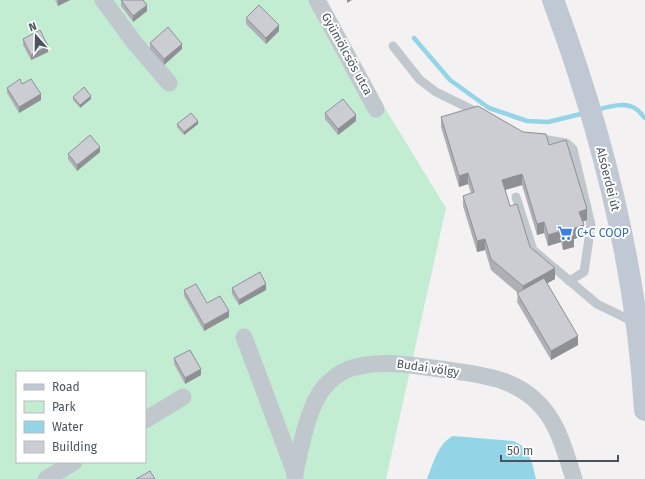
<svg xmlns="http://www.w3.org/2000/svg" width="645" height="479" font-family="'Fira Sans',sans-serif">
	<style>
		.green { fill: #c3edd3; fill-rule: evenodd }
		.water { fill: #93d5e7 }
		.lines { fill: none; stroke-linecap: round; stroke-linejoin: round }
		.stream { stroke: #93d5e7; stroke-width: 4.5 }
		.service { stroke: #c0c8ce; stroke-width: 9 }
		.minor { stroke: #c0c8ce; stroke-width: 17 }
		.secondary { stroke: #c0c9d3; stroke-width: 22 }
		.wall { fill: #afb0b5 }
		.shaded-wall { fill: #8e9094 }
		.building { fill: #cbcdd3; stroke: #8e9094 }
		.labels { text-anchor: middle; stroke-width: 4; stroke-linejoin: round; paint-order: stroke }
		.street-label { font-size: 12px; fill: #4a545d; stroke: #fff }
		.shop-label { font-size: 12px; fill: #366cbe; stroke: #fff; text-anchor: start }
	</style>
	<rect width="100%" height="100%" fill="#f3f1f1"/>
	<path class="green" d="M0,0H311L345,43L446,208L386,479H0ZM17,372H145V462H17Z"/>
	<path class="water" d="M453,436L513,441C530,447 532,463 536,479H427C433,464 438,443 453,436Z"/>
	<g class="lines">
		<g class="stream">
			<path d="M414,38L450,80L489,108L527,121L548,122L585,113"/>
			<path d="M596,110C608,107 625,101 636,109C640,111 642,116 645,118"/>
		</g>
		<g class="service">
			<path d="M393,46L420,80L436,92L479,113"/>
			<path d="M536,138L566,143L573,149L591,225L584,272L569,281"/>
			<path d="M516,197L533,250L597,304L634,322"/>
		</g>
		<g class="minor">
			<path d="M103,0L134,42L169,83"/>
			<path d="M317,0L376,109"/>
			<path d="M244,337L295,473"/>
			<path d="M145,420L183,397"/>
			<path d="M46,479L74,462"/>
			<path d="M295,479V473C301,447 308,402 328,383C335,376 346,369 356,367C384,360 412,365 440,369C461,372 482,374 503,381C514,385 525,391 534,399C558,420 564,449 574,479"/>
		</g>
		<path class="secondary" d="M553,0C602,131 637,270 645,410"/>
	</g>
	<g class="wall">
		<path d="M55,0H70L58,6Z"/>
		<path d="M121,0L147,11L133,22L121,6Z"/>
		<path d="M246,18L279,31L266,44L246,24Z"/>
		<path d="M23,39L48,52L31,60L23,45Z"/>
		<path d="M150,43L182,49L164,65L150,49Z"/>
		<path d="M22,84L41,100L19,113L7,93V88Z"/>
		<path d="M73,97L91,99L80,108L73,100Z"/>
		<path d="M325,113L356,121L338,135L325,119Z"/>
		<path d="M441,117L523,132L549,145L587,220L582,222L584,236L574,239V247L563,250L561,242L548,246L544,233L537,235L522,185L505,190L510,206L530,247L555,279L547,283L578,345L551,360L517,302L518,293L491,270L485,250L477,252L463,206V196L471,193L468,184L459,187L441,127Z"/>
		<path d="M177,124H198L184,135L177,127Z"/>
		<path d="M100,152L77,171L68,159V154Z"/>
		<path d="M232,288L266,290L239,305L232,294Z"/>
		<path d="M184,290L207,303L229,317L204,331L184,296Z"/>
		<path d="M174,358L201,375L185,384L174,364Z"/>
	</g>
	<g class="shaded-wall">
		<path d="M58,0H70L58,6Z"/>
		<path d="M347,0H352L347,3Z"/>
		<path d="M147,5V11L133,22V16Z"/>
		<path d="M279,25V31L266,44V38Z"/>
		<path d="M182,44V49L164,65V59Z"/>
		<path d="M48,46V52L31,60V55Z"/>
		<path d="M41,94V100L19,113V107Z"/>
		<path d="M91,96V99L80,108V105Z"/>
		<path d="M356,115V121L338,135V129Z"/>
		<path d="M198,121V124L184,135V132Z"/>
		<path d="M100,147V152L77,171V165Z"/>
		<path d="M468,173V184L459,187V176Z"/>
		<path d="M522,174V185L502,191V180Z"/>
		<path d="M587,209V220L579,223V212Z"/>
		<path d="M544,222V233L537,235V224Z"/>
		<path d="M584,225V236L574,239V247L563,250V239L572,229Z"/>
		<path d="M561,231V242L548,246V235Z"/>
		<path d="M485,239V250L477,252V241Z"/>
		<path d="M555,268V279L523,297V286Z"/>
		<path d="M266,284V290L239,305V300Z"/>
		<path d="M229,311V317L204,331V325Z"/>
		<path d="M578,336V345L551,360V351Z"/>
		<path d="M201,369V375L185,384V378Z"/>
	</g>
	<g class="building">
		<path d="M121,0H143L147,5L133,16Z"/>
		<path d="M259,5L279,25L266,38L246,18Z"/>
		<path d="M168,27L182,44L164,59L150,43Z"/>
		<path d="M40,30L48,46L31,55L23,39Z"/>
		<path d="M20,79L22,84L31,79L41,94L19,107L7,88Z"/>
		<path d="M84,87L91,96L80,105L73,97Z"/>
		<path d="M343,99L356,115L338,129L325,113Z"/>
		<path d="M478,106L523,132L546,134L549,145L566,140L587,209L579,212L584,225L572,229L574,236L563,239L561,231L548,235L544,222L537,224L522,174L502,180L510,206L517,204L530,247L555,268L523,286L491,259L485,239L477,241L463,196L474,192L468,173L459,176L441,117Z"/>
		<path d="M191,113L198,121L184,132L177,124Z"/>
		<path d="M90,135L100,147L77,165L68,154Z"/>
		<path d="M260,272L266,284L239,300L232,288Z"/>
		<path d="M544,278L578,336L551,351L517,293Z"/>
		<path d="M196,284L207,303L220,296L229,311L204,325L184,290Z"/>
		<path d="M190,350L201,369L185,378L174,358Z"/>
		<path d="M150,471L155,479H136Z"/>
	</g>
	<defs>
		<g id="supermarket-bare" transform="scale(1.2)"><path d="M-6-5.5h2.5l.6 2H6L4.5 2H-2.5L-4.4-4H-6ZM-1.5 3.2a1.3 1.3 0 1 0 .1 0ZM3 3.2a1.3 1.3 0 1 0 .1 0Z" fill="#3f7fe0" stroke="#fff" stroke-width="2.5" paint-order="stroke"/></g>
	</defs>
	<g fill-rule="evenodd">
		<use href="#supermarket-bare" x="565" y="233"/>
	</g>
	<g class="labels">
		<g class="street-label">
			<text transform="translate(347 54) rotate(61)" y="4">Gyümölcsös utca</text>
			<text transform="translate(608 179) rotate(76)" y="4">Alsóerdei út</text>
			<text transform="translate(428 368) rotate(8)" y="4">Budai völgy</text>
		</g>
		<g class="shop-label">
			<text x="577" y="237">C+C COOP</text>
		</g>
	</g>
	<rect x="16" y="371" width="130" height="92" fill="#ffffff" stroke="#b7bbbe"/>
	<rect x="24" y="384" width="20" height="6" fill="#c0c9d3" stroke="#b7bbbe"/>
	<text x="52" y="391" font-size="12" fill="#4a545d">Road</text>
	<rect x="24" y="401" width="20" height="12" fill="#c3edd3" stroke="#b7bbbe"/>
	<text x="52" y="411" font-size="12" fill="#4a545d">Park</text>
	<rect x="24" y="421" width="20" height="12" fill="#93d5e7" stroke="#b7bbbe"/>
	<text x="52" y="431" font-size="12" fill="#4a545d">Water</text>
	<rect x="24" y="441" width="20" height="12" fill="#cbcdd3" stroke="#b7bbbe"/>
	<text x="52" y="451" font-size="12" fill="#4a545d">Building</text>
	<g transform="translate(36 36) rotate(340)" stroke="#ffffff" stroke-width="3" paint-order="stroke">
	<path d="M0-3L7 15L0 10L-7 15Z" fill="#4a545d"/>
	<text y="-6" font-size="11" font-weight="bold" text-anchor="middle" fill="#4a545d">N</text>
	</g>
	<path d="M501 455v6h117v-6" fill="none" stroke="#4a545d" stroke-width="2"/>
	<text x="507" y="455" font-size="12" fill="#4a545d" stroke="#ffffff" stroke-width="3" paint-order="stroke">50 m</text>
</svg>
